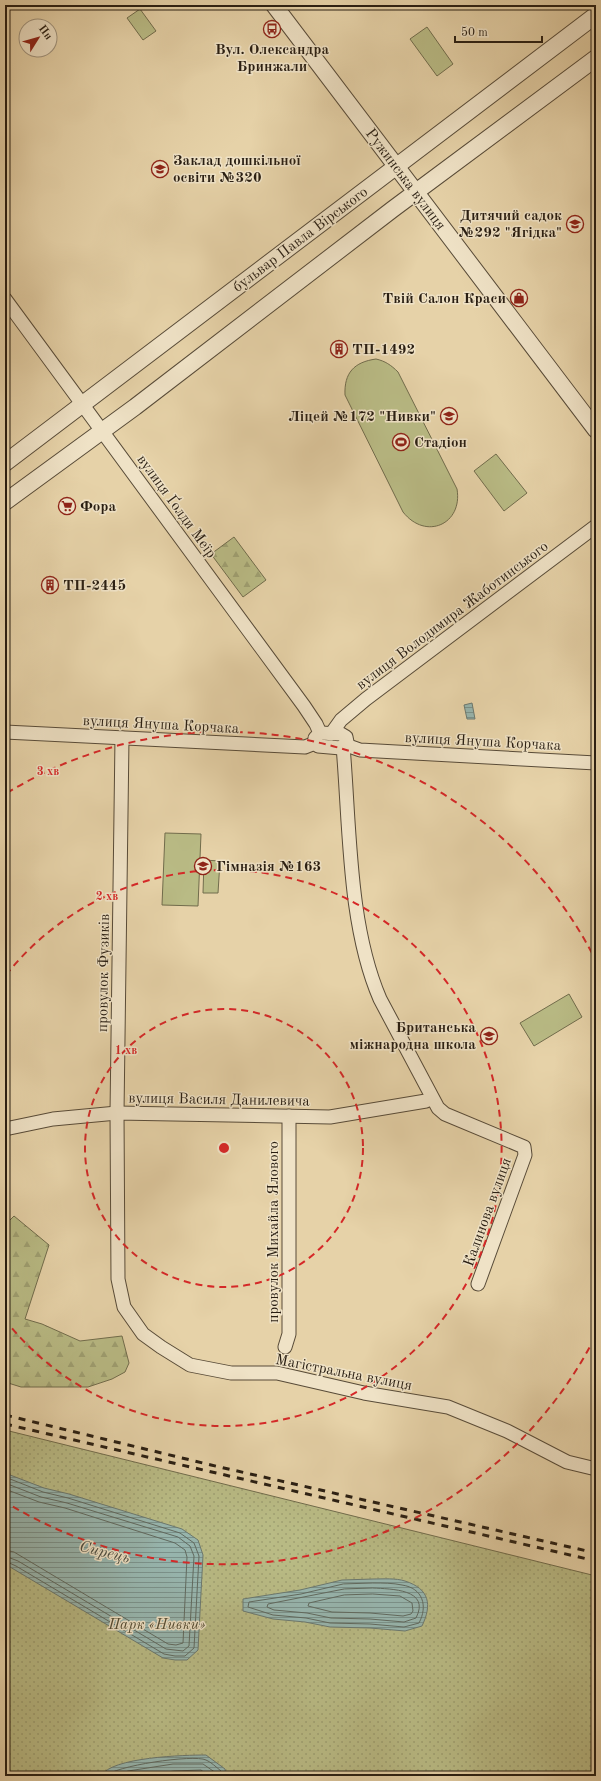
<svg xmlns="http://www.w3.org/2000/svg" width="601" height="1781" font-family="'Old Standard TT',serif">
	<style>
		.grass { fill: #b9bb85; stroke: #716c4c }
		.forest { fill: url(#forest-firs); stroke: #716c4c }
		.park { fill: url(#park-dots); stroke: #716c4c }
		.water { fill: url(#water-rules); stroke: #6b7970 }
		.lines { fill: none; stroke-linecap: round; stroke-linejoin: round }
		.shore { stroke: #606a60; stroke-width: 1 }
		.minor-casing { stroke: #584b38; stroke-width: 15 }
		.tertiary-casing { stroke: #584b38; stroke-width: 18 }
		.minor { stroke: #efe2c6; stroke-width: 13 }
		.tertiary { stroke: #efe2c6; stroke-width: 16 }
		.rail { stroke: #291e12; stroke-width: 3; stroke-dasharray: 7 7; stroke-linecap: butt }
		.ring { fill: none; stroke: #d62828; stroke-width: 2; stroke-dasharray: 7 5 }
		.labels { text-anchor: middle; stroke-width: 3; stroke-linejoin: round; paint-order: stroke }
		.poi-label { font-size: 15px; font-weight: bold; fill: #291e12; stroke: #efe2c6; text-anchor: start }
		.street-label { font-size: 15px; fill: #291e12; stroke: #efe2c6 }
		.park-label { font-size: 15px; font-style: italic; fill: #544d34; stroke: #efe2c6 }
		.water-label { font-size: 16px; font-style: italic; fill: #4a4c41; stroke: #efe2c6 }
		.centre { fill: #d62828; stroke: #efe2c6; stroke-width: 2 }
		.ring-label { font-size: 12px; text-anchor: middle; font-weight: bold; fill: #d62828; stroke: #efe2c6; stroke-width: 3; stroke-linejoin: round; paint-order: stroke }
	</style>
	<defs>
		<pattern id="forest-firs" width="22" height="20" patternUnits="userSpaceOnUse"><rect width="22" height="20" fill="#b9bb85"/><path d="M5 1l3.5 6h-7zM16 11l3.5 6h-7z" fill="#9fa072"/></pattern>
		<pattern id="park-dots" width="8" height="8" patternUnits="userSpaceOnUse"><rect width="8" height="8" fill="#b9bb85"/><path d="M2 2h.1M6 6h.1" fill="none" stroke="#9fa072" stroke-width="1.8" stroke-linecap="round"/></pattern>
		<pattern id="water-rules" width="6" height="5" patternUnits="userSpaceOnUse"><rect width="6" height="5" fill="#97b6af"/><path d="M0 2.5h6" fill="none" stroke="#7b938d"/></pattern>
	</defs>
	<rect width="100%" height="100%" fill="#e6d2a8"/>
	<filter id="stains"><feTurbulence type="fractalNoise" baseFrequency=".005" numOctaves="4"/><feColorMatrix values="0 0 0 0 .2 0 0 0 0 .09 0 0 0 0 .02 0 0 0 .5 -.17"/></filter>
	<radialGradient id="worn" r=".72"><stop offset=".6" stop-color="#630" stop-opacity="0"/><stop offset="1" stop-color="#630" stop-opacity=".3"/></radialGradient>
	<g class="grass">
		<path d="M140,9L156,31L143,40L127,18Z"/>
		<path d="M427,27L453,64L437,76L410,39Z"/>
		<path d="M376,359C385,361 391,365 398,372L457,489C463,524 426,541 403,512L345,395C344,373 354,362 376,359Z"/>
		<path d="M496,454L527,493L504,511L474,471Z"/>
		<path d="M165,833L201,834L198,906L162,905Z"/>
		<path d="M204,860L220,861L218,893H203Z"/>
		<path d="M569,994L582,1017L534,1046L520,1023Z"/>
	</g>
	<g class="forest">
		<path d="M234,537L266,580L243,597L211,554Z"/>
		<path d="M14,1216L49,1245L25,1319L42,1324L80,1341L122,1336L129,1363L125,1372L112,1379L88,1387H21L5,1382V1225Z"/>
	</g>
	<path class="park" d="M5,1430L596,1576V1776H5Z"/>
	<g class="water">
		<path d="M472,703L475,719H467L464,705Z"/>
		<path d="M5,1473L44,1488L69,1494L182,1529L198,1540L203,1555L198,1650L187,1660H175L163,1658L5,1564Z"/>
		<path d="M373,1579C383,1579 396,1578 405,1581C430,1589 432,1605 422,1626L405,1631L370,1628L330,1627L305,1622L273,1619L243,1611V1599L300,1590L342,1580Z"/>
		<path d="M206,1755L225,1769L226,1776H101C111,1757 185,1755 206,1755Z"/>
	</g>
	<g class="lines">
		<g class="shore">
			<path d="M5,1477L43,1492L68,1498L180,1533L194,1543L199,1556L194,1648L185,1656H175L164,1654L16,1566L5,1561"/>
			<path d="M5,1483L41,1497L67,1503L178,1537L190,1546L194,1556L189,1646L183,1651L166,1649L18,1561L5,1556"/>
			<path d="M5,1489L39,1502L65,1508L175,1543L185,1550L187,1557L183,1643L176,1645L168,1644L14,1552L5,1550"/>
			<path d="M373,1583C383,1583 393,1583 402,1585C423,1588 428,1606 419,1623L404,1627L370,1624L330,1623L306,1618L273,1615L248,1607L249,1602L301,1594L343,1584Z"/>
			<path d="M373,1588C391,1589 431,1589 416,1618L404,1622L370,1619L331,1618L307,1613L274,1610L267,1607L268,1604L344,1589Z"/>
			<path d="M373,1594L400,1596L412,1603L413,1611L411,1614L403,1616L370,1613L332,1612L308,1606L309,1603L344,1595Z"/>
			<path d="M106,1776C113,1766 194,1754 206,1760C211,1762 216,1767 221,1771L222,1776"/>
			<path d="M114,1776L128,1771L173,1764H203L216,1773L217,1776"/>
			<path d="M137,1776L174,1771L201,1770L209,1776"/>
		</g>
		<g class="minor-casing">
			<g id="minor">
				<path d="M5,299L304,706L316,724L320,733"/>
				<path d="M5,732L305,747L315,743"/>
				<path d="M320,733L341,734L346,737L347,742L341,748L318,746L315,743V738Z"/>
				<path d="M331,734L341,720L366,699L596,526"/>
				<path d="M122,738L117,1113L118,1279L124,1307L143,1334L161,1347L190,1365L231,1373H277L364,1393L448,1407L507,1431L567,1462L596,1469"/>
				<path d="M346,745L360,750L596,763"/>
				<path d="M343,746C350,827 348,925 380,999L438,1108L445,1114L524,1147L525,1155L478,1284"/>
				<path d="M5,1129L53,1119L117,1113L330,1117L426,1101L432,1098"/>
				<path d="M285,1347L289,1334V1116"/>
			</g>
		</g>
		<g class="tertiary-casing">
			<g id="tertiary">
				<path d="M274,5L596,430"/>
				<path d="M5,463L596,15"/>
				<path d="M5,502L135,407L393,209L596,58"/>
			</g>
		</g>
		<use href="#minor" class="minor"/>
		<use href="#tertiary" class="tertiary"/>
		<g class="rail">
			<path d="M5,1415L211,1465L596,1553"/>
			<path d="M5,1424L596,1561"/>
		</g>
	</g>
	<g class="ring">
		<circle cx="224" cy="1148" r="139"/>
		<path d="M6 975A278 278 0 1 1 6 1321"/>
		<path d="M595 1337A416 416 0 0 1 7 1503M7 793A416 416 0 0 1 595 959"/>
	</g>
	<defs>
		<g id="bus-ring" transform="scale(0.9)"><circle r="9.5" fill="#efe2c6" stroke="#8f2418" stroke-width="1.5"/><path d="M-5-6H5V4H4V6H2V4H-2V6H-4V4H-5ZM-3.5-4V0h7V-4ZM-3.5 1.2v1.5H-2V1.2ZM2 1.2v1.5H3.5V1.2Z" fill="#8f2418"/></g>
		<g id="school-ring" transform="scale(0.9)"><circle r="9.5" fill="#efe2c6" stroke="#8f2418" stroke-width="1.5"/><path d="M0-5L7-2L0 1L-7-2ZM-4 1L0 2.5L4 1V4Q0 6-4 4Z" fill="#8f2418"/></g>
		<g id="shop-ring" transform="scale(0.9)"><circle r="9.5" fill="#efe2c6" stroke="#8f2418" stroke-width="1.5"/><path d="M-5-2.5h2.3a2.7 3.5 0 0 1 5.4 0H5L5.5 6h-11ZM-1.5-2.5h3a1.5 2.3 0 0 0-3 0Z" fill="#8f2418"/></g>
		<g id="building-ring" transform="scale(0.9)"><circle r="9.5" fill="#efe2c6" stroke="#8f2418" stroke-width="1.5"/><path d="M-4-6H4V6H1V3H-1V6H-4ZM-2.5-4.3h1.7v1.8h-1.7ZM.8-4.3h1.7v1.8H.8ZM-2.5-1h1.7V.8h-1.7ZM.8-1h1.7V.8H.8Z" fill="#8f2418"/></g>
		<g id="stadium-ring" transform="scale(0.9)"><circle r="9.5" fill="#efe2c6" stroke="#8f2418" stroke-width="1.5"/><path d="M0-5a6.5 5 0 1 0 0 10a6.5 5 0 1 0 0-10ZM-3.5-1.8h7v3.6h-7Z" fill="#8f2418"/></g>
		<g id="supermarket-ring" transform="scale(0.9)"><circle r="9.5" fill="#efe2c6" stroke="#8f2418" stroke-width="1.5"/><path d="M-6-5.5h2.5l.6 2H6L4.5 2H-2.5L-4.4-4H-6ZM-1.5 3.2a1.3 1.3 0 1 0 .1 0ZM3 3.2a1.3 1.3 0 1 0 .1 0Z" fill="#8f2418"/></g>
	</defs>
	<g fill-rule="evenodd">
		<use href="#bus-ring" x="272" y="29"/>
		<use href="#school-ring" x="160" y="169"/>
		<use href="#school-ring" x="575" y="224"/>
		<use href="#shop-ring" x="519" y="298"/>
		<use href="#building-ring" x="339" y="349"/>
		<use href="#school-ring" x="449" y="416"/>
		<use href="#stadium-ring" x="401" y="442"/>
		<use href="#supermarket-ring" x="67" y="506"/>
		<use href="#building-ring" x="50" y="585"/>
		<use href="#school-ring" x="203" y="866"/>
		<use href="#school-ring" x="489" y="1036"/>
	</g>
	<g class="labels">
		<g class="poi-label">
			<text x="272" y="54" text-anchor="middle">Вул. Олександра<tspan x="272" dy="17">Бринжали</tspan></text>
			<text x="173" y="165">Заклад дошкільної<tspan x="173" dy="17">освіти №320</tspan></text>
			<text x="562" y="220" text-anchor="end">Дитячий садок<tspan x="562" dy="17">№292 "Ягідка"</tspan></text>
			<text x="506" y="303" text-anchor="end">Твій Салон Краси</text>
			<text x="352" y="354">ТП-1492</text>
			<text x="436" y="421" text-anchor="end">Ліцей №172 "Нивки"</text>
			<text x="414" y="447">Стадіон</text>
			<text x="80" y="511">Фора</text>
			<text x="63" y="590">ТП-2445</text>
			<text x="216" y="871">Гімназія №163</text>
			<text x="476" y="1032" text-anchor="end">Британська<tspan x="476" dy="17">міжнародна школа</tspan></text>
		</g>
		<g class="street-label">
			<text transform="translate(406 179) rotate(53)" y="5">Ружинська вулиця</text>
			<text transform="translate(300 239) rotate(-37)" y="5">бульвар Павла Вірського</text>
			<text transform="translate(177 506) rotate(54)" y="5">вулиця Ґолди Меїр</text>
			<text transform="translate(452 615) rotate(-37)" y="5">вулиця Володимира Жаботинського</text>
			<text transform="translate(161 724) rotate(3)" y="5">вулиця Януша Корчака</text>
			<text transform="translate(483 741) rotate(3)" y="5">вулиця Януша Корчака</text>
			<text transform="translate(103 973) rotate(-89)" y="5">провулок Фузиків</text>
			<text transform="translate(219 1099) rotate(1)" y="5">вулиця Василя Данилевича</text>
			<text transform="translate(487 1212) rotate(-70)" y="5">Калинова вулиця</text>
			<text transform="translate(273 1232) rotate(-90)" y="5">провулок Михайла Ялового</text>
			<text transform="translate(344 1372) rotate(11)" y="5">Магістральна вулиця</text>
		</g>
		<g class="park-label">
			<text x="157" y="1629">Парк «Нивки»</text>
		</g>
		<g class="water-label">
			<text transform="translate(105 1551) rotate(14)" y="6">Сирець</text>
		</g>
	</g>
	<circle cx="224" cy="1148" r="6" class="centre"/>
	<g class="ring-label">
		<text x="48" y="775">3 хв</text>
		<text x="107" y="900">2 хв</text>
		<text x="126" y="1054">1 хв</text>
	</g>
	<rect width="601" height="1781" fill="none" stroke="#e6d2a8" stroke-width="20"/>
	<rect x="6" y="6" width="589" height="1769" fill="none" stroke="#291e12" stroke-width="2"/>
	<rect x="10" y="10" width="581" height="1761" fill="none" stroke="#291e12"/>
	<g transform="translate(38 38) rotate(53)"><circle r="19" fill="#efe2c6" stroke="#a0947e"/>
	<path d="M0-3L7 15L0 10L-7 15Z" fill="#8f2418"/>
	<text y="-6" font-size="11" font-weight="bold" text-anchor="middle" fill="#291e12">Пн</text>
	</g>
	<path d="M455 36v6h87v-6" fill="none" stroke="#291e12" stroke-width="2"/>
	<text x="461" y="36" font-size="12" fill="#291e12" stroke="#efe2c6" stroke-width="3" paint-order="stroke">50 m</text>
	<rect width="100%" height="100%" filter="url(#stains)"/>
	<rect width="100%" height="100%" fill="url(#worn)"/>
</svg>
